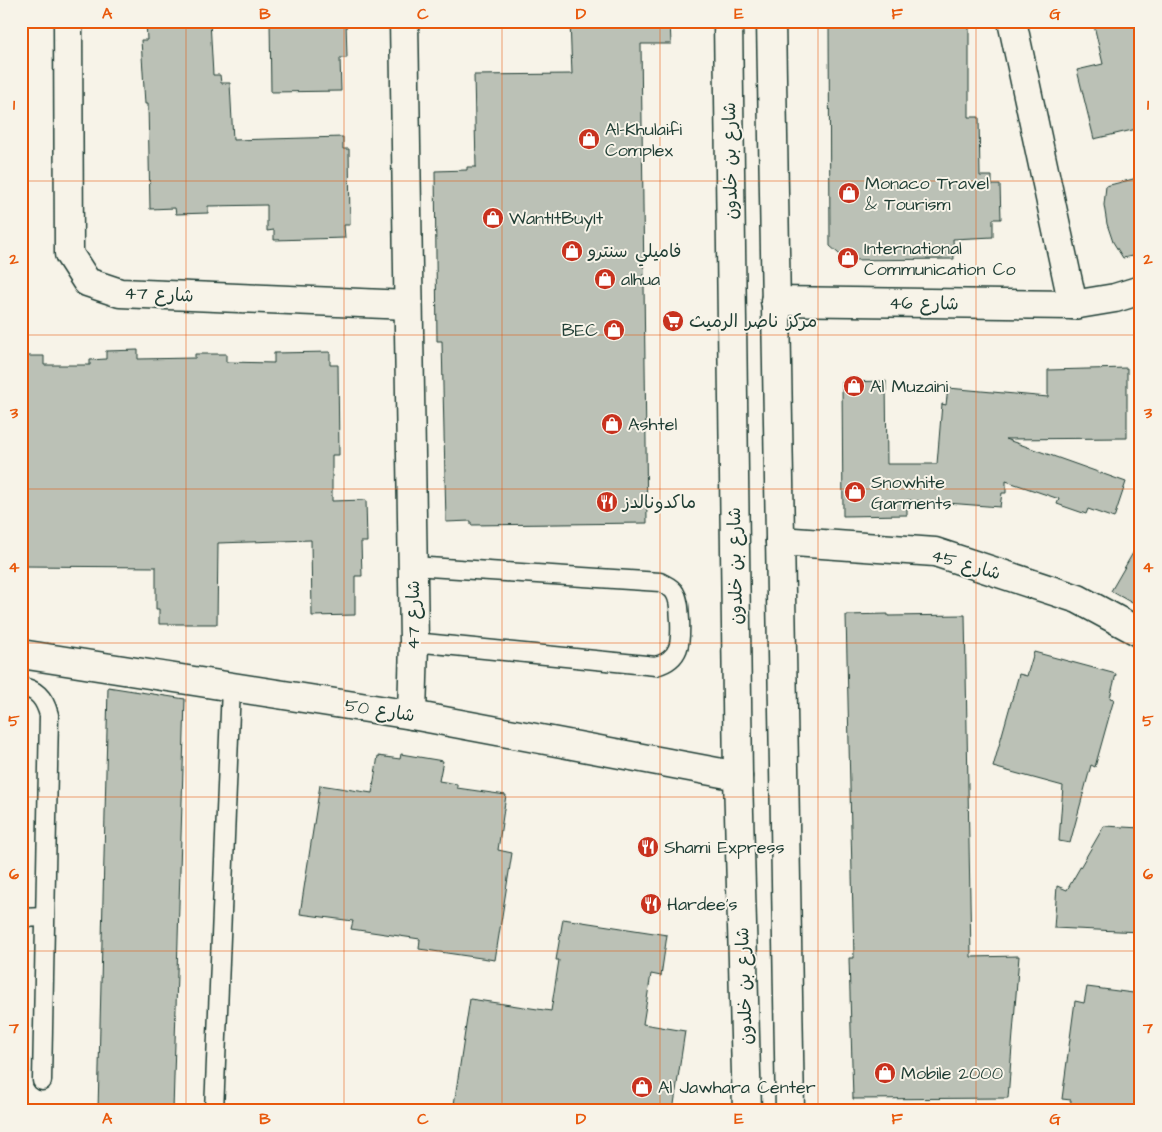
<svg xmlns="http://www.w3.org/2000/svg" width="1162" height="1132" font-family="'Architects Daughter','Playpen Sans Arabic',sans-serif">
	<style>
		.building { fill: #bbc1b6; stroke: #1f3d34 }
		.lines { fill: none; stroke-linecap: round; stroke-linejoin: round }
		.service-casing { stroke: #1f3d34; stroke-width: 21 }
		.minor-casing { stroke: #1f3d34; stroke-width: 31 }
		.tertiary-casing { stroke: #1f3d34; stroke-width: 31 }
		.service { stroke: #f7f3e8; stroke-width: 18 }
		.minor { stroke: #f7f3e8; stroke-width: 28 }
		.tertiary { stroke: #f7f3e8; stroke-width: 28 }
		.grid { fill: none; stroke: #e8590c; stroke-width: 1; stroke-opacity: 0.55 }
		.labels { text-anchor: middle; stroke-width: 4; stroke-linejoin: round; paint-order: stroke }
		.poi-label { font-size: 18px; fill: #1f3d34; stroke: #f7f3e8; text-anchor: start }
		.street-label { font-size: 18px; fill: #1f3d34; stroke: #f7f3e8 }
		.neatline { fill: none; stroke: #e8590c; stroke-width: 2 }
		.grid-label { font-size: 16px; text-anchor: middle; font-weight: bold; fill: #e8590c }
	</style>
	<rect width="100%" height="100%" fill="#f7f3e8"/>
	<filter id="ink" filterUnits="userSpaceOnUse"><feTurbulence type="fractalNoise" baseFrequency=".02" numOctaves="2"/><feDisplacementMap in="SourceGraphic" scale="10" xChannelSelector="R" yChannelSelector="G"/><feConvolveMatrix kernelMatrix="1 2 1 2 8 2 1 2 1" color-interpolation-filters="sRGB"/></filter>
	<g filter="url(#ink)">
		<g class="building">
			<path d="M146,21H210L213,75H220L221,83H230L233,140L343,137V149H349L350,225H344L345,238L274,240V230L267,231V205L208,206V213L176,214L175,208L150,209L148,104H145L141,40H147Z"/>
			<path d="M270,21H346L347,58H340L341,91L271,92Z"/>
			<path d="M570,21H670L671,44H641L647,523L471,525V521L446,522L442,341H437L435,171L467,170V167H476L474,75L572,74Z"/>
			<path d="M829,21H969V117H979L980,176H992V185H1000L1001,219H993V237L953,239L954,259L846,260L830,246Z"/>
			<path d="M1093,21H1141V128L1094,139L1077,70L1103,64Z"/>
			<path d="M1141,177V254L1123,258L1113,242L1107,224L1104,205L1106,186Z"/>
			<path d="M138,350V359L195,358V354H226V362L274,363V353L330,352V365H338L339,455H332V501L366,500L367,542H361L362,576H355V615L312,616L311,540L218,543L217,624H159V609H156V567L21,566V356H44V365H90V360L106,359V351Z"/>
			<path d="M1127,368V438L1005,439L1126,482L1114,518L1088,509L1086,514L1057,504L1059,499L1006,481V493H1002L1000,507L907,500V515L843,516L842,382L886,381L887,464H937L942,404L946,405L948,388L1048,397V370Z"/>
			<path d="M1141,539V608L1111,591Z"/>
			<path d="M888,614V616L965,615L971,957L1019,956L1008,1098L853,1099L849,958H854L846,615Z"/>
			<path d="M1034,652L1116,674L1110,698L1114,699L1095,767L1091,765L1070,843L1059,841L1063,786L993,767L1019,674L1027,676Z"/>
			<path d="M108,687L185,699L173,1111H98Z"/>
			<path d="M401,754L443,761L439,781L457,784V788L506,795L498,850L512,853L495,960L419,949L420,939L351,929L353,921L300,914L320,785L372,793L378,756L400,759Z"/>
			<path d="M1104,826L1141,828L1140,932L1054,928L1057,886L1067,890Z"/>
			<path d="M563,919L667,935L661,976L651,974L643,1024L685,1031L673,1111H453L470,999L551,1011L559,960H556Z"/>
			<path d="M1087,987L1141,994V1111H1070L1071,1100L1062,1099L1075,1001L1084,1003Z"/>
		</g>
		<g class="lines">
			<g class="service-casing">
				<g id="service">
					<path d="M413,566L660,582C665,585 672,587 675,593C680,601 679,611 680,620C681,642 681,659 656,666L414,642"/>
					<path d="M21,687C38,689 45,700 49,715L42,1081"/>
					<path d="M21,918L45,917"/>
					<path d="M214,1111L231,687"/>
				</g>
			</g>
			<g class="minor-casing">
				<g id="minor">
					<path d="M68,21L69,254L87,282L120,293L408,305"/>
					<path d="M404,21L414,642L412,715"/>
					<path d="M1012,21L1073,305"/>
					<path d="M775,301L1073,305L1115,298L1141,290"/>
					<path d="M780,541L935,552L1078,599L1141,633"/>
					<path d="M21,654L412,715L738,776"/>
				</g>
			</g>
			<g class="tertiary-casing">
				<g id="tertiary">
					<path d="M728,21L738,776L747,1111"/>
					<path d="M771,21L790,1111"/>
				</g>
			</g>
			<use href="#service" class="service"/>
			<use href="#minor" class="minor"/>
			<use href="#tertiary" class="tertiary"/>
		</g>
	</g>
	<path class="grid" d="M186,21V1111M344,21V1111M502,21V1111M660,21V1111M818,21V1111M976,21V1111M21,181H1141M21,335H1141M21,489H1141M21,643H1141M21,797H1141M21,951H1141"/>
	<defs>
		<g id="shop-disc" transform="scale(1.125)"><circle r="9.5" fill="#c8321e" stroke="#f7f3e8"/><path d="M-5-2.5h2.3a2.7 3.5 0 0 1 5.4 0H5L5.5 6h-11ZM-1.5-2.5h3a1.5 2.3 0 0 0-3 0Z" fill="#fff"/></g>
		<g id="supermarket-disc" transform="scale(1.125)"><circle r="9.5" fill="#c8321e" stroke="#f7f3e8"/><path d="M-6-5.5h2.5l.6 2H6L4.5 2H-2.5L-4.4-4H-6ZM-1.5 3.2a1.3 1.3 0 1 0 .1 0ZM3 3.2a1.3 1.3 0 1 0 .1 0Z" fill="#fff"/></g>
		<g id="restaurant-disc" transform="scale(1.125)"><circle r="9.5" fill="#c8321e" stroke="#f7f3e8"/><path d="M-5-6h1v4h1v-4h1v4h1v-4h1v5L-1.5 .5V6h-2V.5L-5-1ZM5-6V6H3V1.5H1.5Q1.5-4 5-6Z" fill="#fff"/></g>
	</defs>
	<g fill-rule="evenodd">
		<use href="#shop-disc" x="589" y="139"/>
		<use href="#shop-disc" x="849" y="193"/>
		<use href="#shop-disc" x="493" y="218"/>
		<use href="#shop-disc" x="572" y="251"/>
		<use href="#shop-disc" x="848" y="258"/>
		<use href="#shop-disc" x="605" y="279"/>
		<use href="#supermarket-disc" x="673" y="321"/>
		<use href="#shop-disc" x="614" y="330"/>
		<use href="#shop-disc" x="854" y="386"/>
		<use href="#shop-disc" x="612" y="424"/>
		<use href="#shop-disc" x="855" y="492"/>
		<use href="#restaurant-disc" x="607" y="502"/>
		<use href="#restaurant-disc" x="648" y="847"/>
		<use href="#restaurant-disc" x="651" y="904"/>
		<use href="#shop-disc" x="885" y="1073"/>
		<use href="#shop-disc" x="642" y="1087"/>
	</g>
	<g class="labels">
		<g class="poi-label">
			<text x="605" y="135">Al-Khulaifi<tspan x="605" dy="21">Complex</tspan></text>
			<text x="865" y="189">Monaco Travel<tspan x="865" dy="21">&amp; Tourism</tspan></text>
			<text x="509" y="224">WantItBuyIt</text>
			<text x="864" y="254">International<tspan x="864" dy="21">Communication Co</tspan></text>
			<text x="588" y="257">فاميلي سنترو</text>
			<text x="621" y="285">alhua</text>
			<text x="689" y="327">مركز ناصر الرميث</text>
			<text x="598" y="336" text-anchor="end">BEC</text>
			<text x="870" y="392">Al Muzaini</text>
			<text x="628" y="430">Ashtel</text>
			<text x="871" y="488">Snowhite<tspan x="871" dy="21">Garments</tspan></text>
			<text x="623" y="508">ماكدونالدز</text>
			<text x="664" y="853">Shami Express</text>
			<text x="667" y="910">Hardee's</text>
			<text x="901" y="1079">Mobile 2000</text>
			<text x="658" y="1093">Al Jawhara Center</text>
		</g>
		<g class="street-label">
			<text transform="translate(730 161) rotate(-91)" y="6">شارع بن خلدون</text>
			<text transform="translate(159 294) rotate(3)" y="6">شارع 47</text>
			<text transform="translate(924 303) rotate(1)" y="6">شارع 46</text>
			<text transform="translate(966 564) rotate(16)" y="6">شارع 45</text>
			<text transform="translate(735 566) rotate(-91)" y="6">شارع بن خلدون</text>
			<text transform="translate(413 615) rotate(-90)" y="6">شارع 47</text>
			<text transform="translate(380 710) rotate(9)" y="6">شارع 50</text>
			<text transform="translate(744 986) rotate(-92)" y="6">شارع بن خلدون</text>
		</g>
	</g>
	<rect width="1162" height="1132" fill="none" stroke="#f7f3e8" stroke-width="55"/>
	<rect x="28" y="28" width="1106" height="1076" class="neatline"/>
	<g class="grid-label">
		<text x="107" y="19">A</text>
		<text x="265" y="19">B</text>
		<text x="423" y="19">C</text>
		<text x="581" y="19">D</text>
		<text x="739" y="19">E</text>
		<text x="897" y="19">F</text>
		<text x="1055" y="19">G</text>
		<text x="14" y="110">1</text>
		<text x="1148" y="110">1</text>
		<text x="14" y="264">2</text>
		<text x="1148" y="264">2</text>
		<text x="14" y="418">3</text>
		<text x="1148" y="418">3</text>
		<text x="14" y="572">4</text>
		<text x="1148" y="572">4</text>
		<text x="14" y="726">5</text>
		<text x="1148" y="726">5</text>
		<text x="14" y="879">6</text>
		<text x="1148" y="879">6</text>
		<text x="14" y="1033">7</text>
		<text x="1148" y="1033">7</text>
		<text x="107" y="1124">A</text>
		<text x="265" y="1124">B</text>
		<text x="423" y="1124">C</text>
		<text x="581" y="1124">D</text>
		<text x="739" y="1124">E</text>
		<text x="897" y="1124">F</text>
		<text x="1055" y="1124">G</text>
	</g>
</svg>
